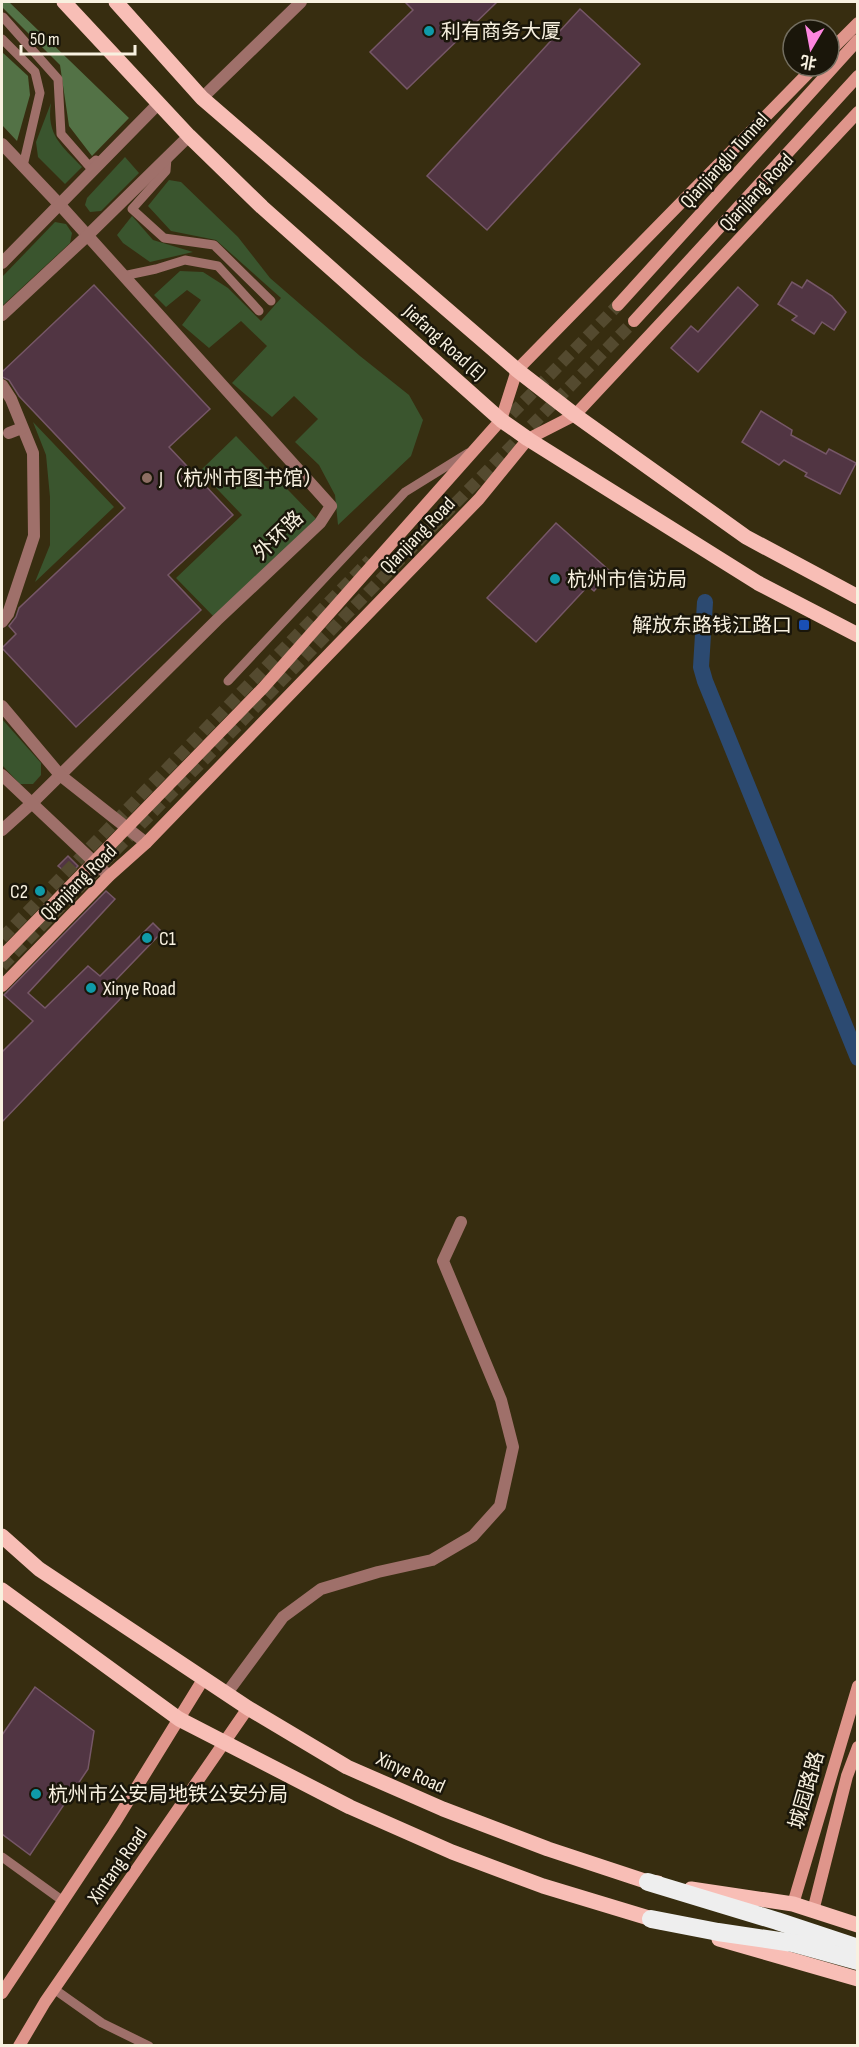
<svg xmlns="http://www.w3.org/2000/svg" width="859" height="2047" font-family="'Sofia Sans Condensed','Noto Sans SC',sans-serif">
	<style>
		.green { fill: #3a552e }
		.forest { fill: #537246 }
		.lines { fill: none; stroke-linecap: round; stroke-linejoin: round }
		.canal { stroke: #2c4a71; stroke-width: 16 }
		.building { fill: #513543; stroke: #765767; stroke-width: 1.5 }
		.secondary-tunnel { stroke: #544a2f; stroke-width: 12; stroke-dasharray: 12 6; stroke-linecap: butt }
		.lane { stroke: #9f706a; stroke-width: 9 }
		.street { stroke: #9f706a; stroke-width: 12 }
		.secondary { stroke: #df958b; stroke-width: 12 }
		.primary { stroke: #f8beb6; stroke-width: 15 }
		.highway { stroke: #eee; stroke-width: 18 }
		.culture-dot { fill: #0f9aa8; stroke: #1a160a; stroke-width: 2 }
		.education-dot { fill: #8d6e63; stroke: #1a160a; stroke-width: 2 }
		.transit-dot { fill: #1a4fb4; stroke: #1a160a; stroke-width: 2 }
		.labels { text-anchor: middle; stroke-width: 5; stroke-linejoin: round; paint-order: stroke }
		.poi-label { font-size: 20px; fill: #f8f1e0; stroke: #1a160a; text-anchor: start }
		.street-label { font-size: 20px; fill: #f8f1e0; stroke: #1a160a }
	</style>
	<rect width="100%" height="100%" fill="#372d10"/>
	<g class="green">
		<path d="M51,103C46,135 62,146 82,167L65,184L38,157L36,142Z"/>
		<path d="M125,157L139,173L101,211L90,212L85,205L87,198Z"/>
		<path d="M169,180L181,182L238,237L270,278L360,356L409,395L423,420L411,456L338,525L335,495L319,465L295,442L318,419L294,396L272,417L232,383L267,346L241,321L209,348L182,325L201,300L187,290L166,307L154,295L180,271L203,272L228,288L261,321L281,298L216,240L171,231L148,206Z"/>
		<path d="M132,216L153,240L193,252L150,262L123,243L117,235Z"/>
		<path d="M55,222L66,224L72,233L70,243L2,306V277Z"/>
		<path d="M33,422L114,507L35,582L50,545V497L46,455Z"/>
		<path d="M236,436L320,523L217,620L176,578L242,515L200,471Z"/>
		<path d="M2,719L41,763V775L33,784H20L2,765Z"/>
	</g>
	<g class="forest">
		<path d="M2,2H9L129,118L92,156L69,126L60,65L2,7Z"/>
		<path d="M2,52L28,76L30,95L17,141L2,125Z"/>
	</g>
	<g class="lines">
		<path class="canal" d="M705,602L701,667L705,681L858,1058"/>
	</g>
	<g class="building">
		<path d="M405,2H497L407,89L370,52L413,10Z"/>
		<path d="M580,9L640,64L487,230L427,176Z"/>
		<path d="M807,280L832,296L846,312L834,330L822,322L814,334L792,320L797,316L778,304L792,282L802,288Z"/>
		<path d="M94,285L210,409L169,447L233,515L168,575L201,610L76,727L2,648L16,634L9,626L16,617L19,608L125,508L19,396L9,380L2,377V372Z"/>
		<path d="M738,287L758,305L698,372L671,348L691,326L698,332Z"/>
		<path d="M761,411L792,430L791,435L826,454L829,449L856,463L840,494L805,476L807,473L784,460L779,465L742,442Z"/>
		<path d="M556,523L611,572L594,591L588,586L536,642L487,598Z"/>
		<path d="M68,856L78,866L69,875L58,866Z"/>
		<path d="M106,891L115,899L28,993L45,1008L88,966L100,976L153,923L162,932L112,984L124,995L2,1122V1052L33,1021L4,995Z"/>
		<path d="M35,1687L94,1731L88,1769L30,1855L2,1834V1735Z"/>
	</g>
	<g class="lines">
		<g class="secondary-tunnel">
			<path d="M499,427L618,305"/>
			<path d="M2,938L370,560"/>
			<path d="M2,966L634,321"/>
		</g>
		<g class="lane">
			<path d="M3,17L58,79L61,134L89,166L96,160"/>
			<path d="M2,39L35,72L40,93L23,166"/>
			<path d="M167,158L166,171L132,209L164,238L214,245L271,301"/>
			<path d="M123,276L156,269L185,260L218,266L259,311"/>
			<path d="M228,681L405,492L468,453"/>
			<path d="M2,1857L63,1901"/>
			<path d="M54,1989L102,2023L149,2046"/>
		</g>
		<g class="street">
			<path d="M202,98L301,2"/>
			<path d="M2,144L60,205L331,506L320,523L217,620L31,804L2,830"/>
			<path d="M2,263L159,103"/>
			<path d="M2,315L87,236L189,136"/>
			<path d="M2,385L11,399L33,453L34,536L8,614L2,622"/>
			<path d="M9,433L22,428"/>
			<path d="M2,706L60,775L146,843"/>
			<path d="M2,775L109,876"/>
			<path d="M227,1693L283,1617L321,1589L378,1572L432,1560L473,1536L500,1506L513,1447L501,1400L443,1261L461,1222"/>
		</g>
		<g class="secondary">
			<path d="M829,52L858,23"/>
			<path d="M618,305L858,40"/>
			<path d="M634,321L858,76"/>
			<path d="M2,956L263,688L501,420L517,370L815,66"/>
			<path d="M2,986L109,876L146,843L479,499L528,439L575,415L858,112"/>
			<path d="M793,1904L858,1686"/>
			<path d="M813,1911L847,1776L858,1747"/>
			<path d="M2,1993L114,1824L204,1678"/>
			<path d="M19,2046L45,2002L248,1708"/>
		</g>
		<g class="primary">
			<path d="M64,2L189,136L262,207L501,420L528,439L758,583L858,635"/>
			<path d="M116,2L202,98L517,370L575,415L746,537L858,597"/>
			<path d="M2,1536L39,1569L248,1708L347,1767L443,1809L548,1849L648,1882L658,1883"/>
			<path d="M2,1590L179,1719L350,1807L452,1852L543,1886L662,1922"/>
			<path d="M691,1889L793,1904L858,1925"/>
			<path d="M719,1939L858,1979"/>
		</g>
		<g class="highway">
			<path d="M648,1882L777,1921L858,1948"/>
			<path d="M651,1919L718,1932L793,1943L858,1961"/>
		</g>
	</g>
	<g class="culture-dot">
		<circle cx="429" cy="31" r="6"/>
		<circle cx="555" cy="579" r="6"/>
		<circle cx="40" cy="891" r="6"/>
		<circle cx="147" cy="938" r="6"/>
		<circle cx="91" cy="988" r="6"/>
		<circle cx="36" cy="1794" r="6"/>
	</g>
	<circle class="education-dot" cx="147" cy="478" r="6"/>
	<rect class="transit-dot" x="798" y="619" width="12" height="12" rx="3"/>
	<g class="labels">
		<g class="poi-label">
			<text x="441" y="38">利有商务大厦</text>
			<text x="159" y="485">J（杭州市图书馆）</text>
			<text x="567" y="586">杭州市信访局</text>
			<text x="792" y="632" text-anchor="end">解放东路钱江路口</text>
			<text x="28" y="898" text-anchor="end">C2</text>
			<text x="159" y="945">C1</text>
			<text x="103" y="995">Xinye Road</text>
			<text x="48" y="1801">杭州市公安局地铁公安分局</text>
		</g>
		<g class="street-label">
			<text transform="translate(724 160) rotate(-48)" y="7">Qianjianglu Tunnel</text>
			<text transform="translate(756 192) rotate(-47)" y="7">Qianjiang Road</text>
			<text transform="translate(445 342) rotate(42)" y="7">Jiefang Road (E)</text>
			<text transform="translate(278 535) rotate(-44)" y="7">外环路</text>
			<text transform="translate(417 535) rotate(-46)" y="7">Qianjiang Road</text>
			<text transform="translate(78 882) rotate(-45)" y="7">Qianjiang Road</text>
			<text transform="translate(411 1772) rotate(24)" y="7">Xinye Road</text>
			<text transform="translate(806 1790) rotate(-74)" y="7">城园路路</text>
			<text transform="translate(117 1865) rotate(-55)" y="7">Xintang Road</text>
		</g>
	</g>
	<rect width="859" height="2047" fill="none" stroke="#f8f1e0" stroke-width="6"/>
	<g transform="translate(811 48) rotate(190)"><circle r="28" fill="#1a160a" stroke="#736e60" stroke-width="1.5"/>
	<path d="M0-4.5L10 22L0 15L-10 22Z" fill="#fe86e0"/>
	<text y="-9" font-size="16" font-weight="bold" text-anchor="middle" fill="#f8f1e0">北</text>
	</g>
	<path d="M21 45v9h114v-9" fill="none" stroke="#f8f1e0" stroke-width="3"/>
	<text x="30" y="45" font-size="18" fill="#f8f1e0" stroke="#1a160a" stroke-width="4.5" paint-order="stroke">50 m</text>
</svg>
